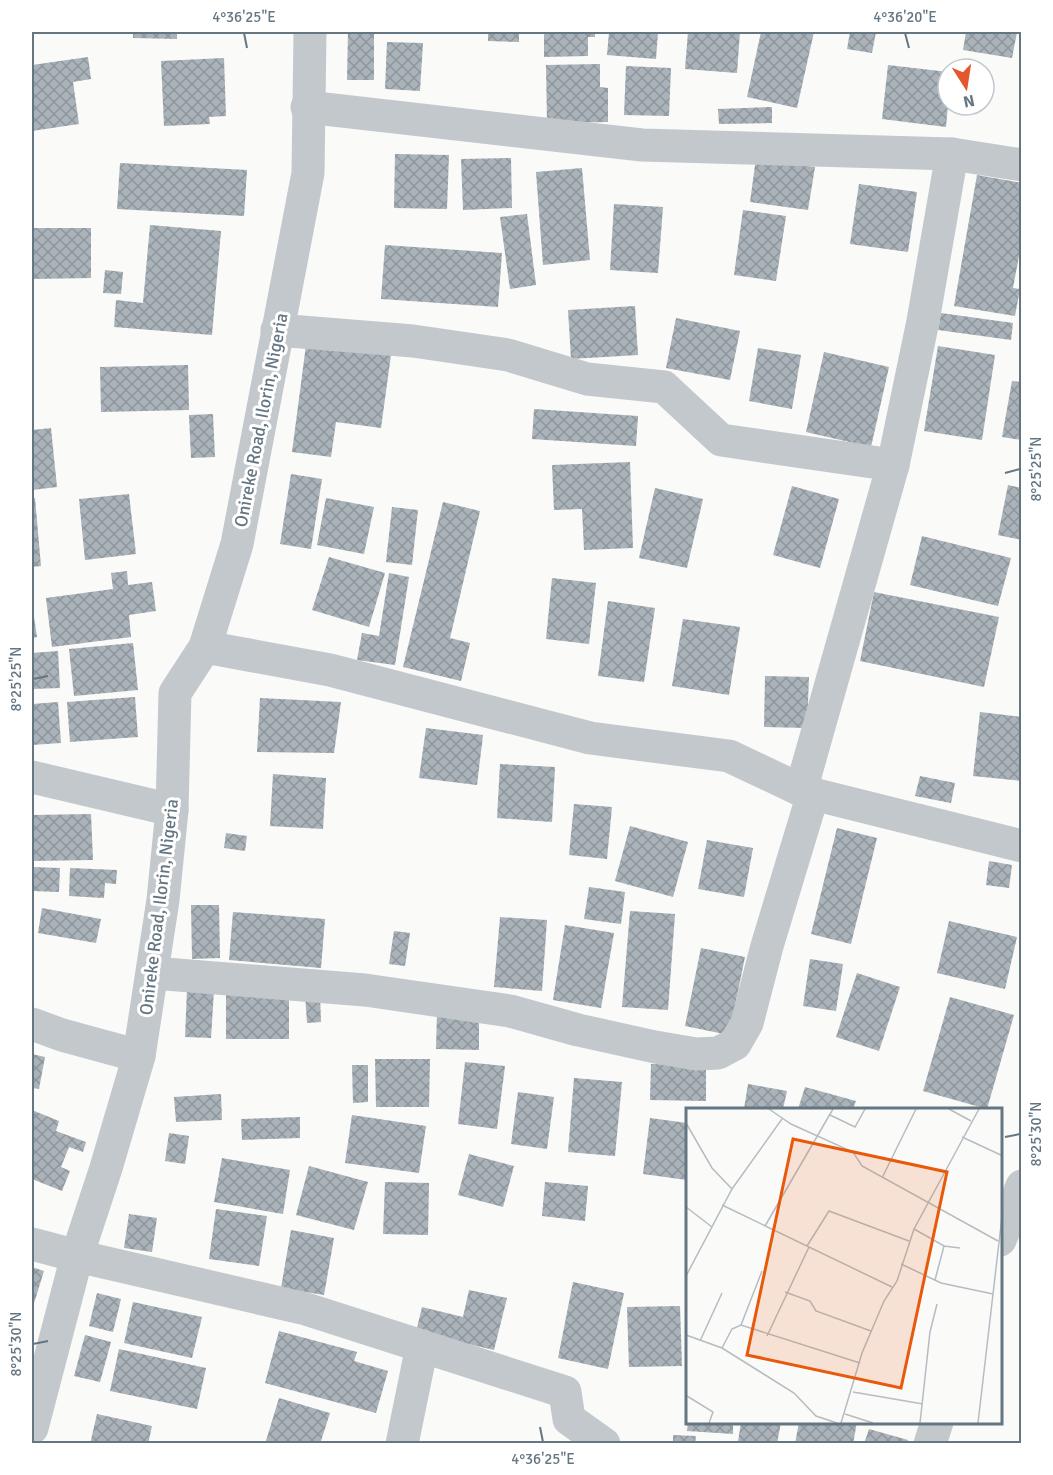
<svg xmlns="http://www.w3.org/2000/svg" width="1053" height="1475" font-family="Signika,sans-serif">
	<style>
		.building { fill: url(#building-cross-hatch) }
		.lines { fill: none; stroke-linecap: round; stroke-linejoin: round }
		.minor { stroke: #c3c8cc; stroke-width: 33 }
		.ticks { fill: none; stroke: #657683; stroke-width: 2 }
		.labels { text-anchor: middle; stroke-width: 6; stroke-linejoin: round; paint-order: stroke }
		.street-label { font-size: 18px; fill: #657683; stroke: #fff }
		.inset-road { fill: none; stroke: #b5bdc2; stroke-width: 1.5 }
		.view { fill: #e8590c; fill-opacity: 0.15; stroke: #e8590c; stroke-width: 3 }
		.inset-edge { fill: none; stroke: #657683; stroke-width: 3 }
		.neatline { fill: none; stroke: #657683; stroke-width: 2 }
		.ticks-label { font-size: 15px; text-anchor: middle; fill: #657683 }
	</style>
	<defs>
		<pattern id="building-cross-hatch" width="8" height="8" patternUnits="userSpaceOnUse" patternTransform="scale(1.5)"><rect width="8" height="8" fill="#aab3b9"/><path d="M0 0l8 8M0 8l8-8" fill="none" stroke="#8e969c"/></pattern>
	</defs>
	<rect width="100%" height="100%" fill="#fafaf8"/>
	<g class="building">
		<path d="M133,32H177V39L133,38Z"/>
		<path d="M348,32H374V80H347Z"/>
		<path d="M488,32H519V42L488,41Z"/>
		<path d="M544,32H595V37H588V56L544,57Z"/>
		<path d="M609,32H658L656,59L607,55Z"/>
		<path d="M688,32H740L737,73L685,69Z"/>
		<path d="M761,32H814L797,108L747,97Z"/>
		<path d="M850,32H876L872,53L847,49Z"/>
		<path d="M966,32H1017L1012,58L963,50Z"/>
		<path d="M387,42L423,43L420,91L385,89Z"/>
		<path d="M88,57L91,79L73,82L79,124L32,131V65Z"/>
		<path d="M224,58L226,116L209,117L210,124L164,126L161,61Z"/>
		<path d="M600,64V87L608,88V122L547,123L546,65Z"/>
		<path d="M888,65L948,72V105L946,127L882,119Z"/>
		<path d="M626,66L671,68L669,116L624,115Z"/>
		<path d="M772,107V123L719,124L718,109Z"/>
		<path d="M395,154L449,155L447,209L394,208Z"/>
		<path d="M511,158L512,208L463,210L461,159Z"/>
		<path d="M756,158L815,167L808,210L750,202Z"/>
		<path d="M120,163L247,170L244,216L117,209Z"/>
		<path d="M582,168L590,260L543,265L536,172Z"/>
		<path d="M977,175L1022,183V240L1013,288L1020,289L1015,316L954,306Z"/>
		<path d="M859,184L917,192L908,252L850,244Z"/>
		<path d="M614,204L663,207L658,273L610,270Z"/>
		<path d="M743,210L786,216L776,281L734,275Z"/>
		<path d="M527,214L536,285L510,289L500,217Z"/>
		<path d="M150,225L221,231L212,335L114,327L116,300L143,303Z"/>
		<path d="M32,228H91V278L32,279Z"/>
		<path d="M385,245L502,253L498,307L381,299Z"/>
		<path d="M105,270L123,272L121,294L103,293Z"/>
		<path d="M635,306L638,355L571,359L568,310Z"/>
		<path d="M941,313L1013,323L1011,340L938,330Z"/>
		<path d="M676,318L740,331L730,380L666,368Z"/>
		<path d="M306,345L391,355L381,428L336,422L331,457L292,452Z"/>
		<path d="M938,346L995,355L982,440L924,431Z"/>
		<path d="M758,348L801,355L792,409L749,401Z"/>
		<path d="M824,352L889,367L871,447L806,432Z"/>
		<path d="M188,365L189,410L101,412L100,367Z"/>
		<path d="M1012,381L1022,382V440L1002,437Z"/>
		<path d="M534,409L638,416L636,446L532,439Z"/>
		<path d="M213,414L215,457L191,458L189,415Z"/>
		<path d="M51,428L57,487L32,490V430Z"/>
		<path d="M630,462L633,548L584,550L582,509L554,510L552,465Z"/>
		<path d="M291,474L322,479L311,549L280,544Z"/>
		<path d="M1008,485L1022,488V540L998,535Z"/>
		<path d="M792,486L839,499L820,568L773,555Z"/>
		<path d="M655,488L703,499L687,568L639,558Z"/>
		<path d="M129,494L136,554L85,560L79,499Z"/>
		<path d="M32,498H35L41,566L32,567Z"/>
		<path d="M326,498L374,507L364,554L317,545Z"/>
		<path d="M443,502L480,511L450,638L470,643L461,681L403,667Z"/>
		<path d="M392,507L418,510L412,565L386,562Z"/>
		<path d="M922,536L1011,558L998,606L910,585Z"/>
		<path d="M329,557L385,573L369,627L312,610Z"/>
		<path d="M127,571L128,585L152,582L156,611L129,615L131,637L52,647L46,598L113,589L111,573Z"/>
		<path d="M389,573L409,577L395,665L357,660L362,633L379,636Z"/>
		<path d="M552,578L596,583L589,644L546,639Z"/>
		<path d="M874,592L999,617L984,687L860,661Z"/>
		<path d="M608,601L655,608L644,682L598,676Z"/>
		<path d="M33,610L37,637L32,638V611Z"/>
		<path d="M683,619L740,627L729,695L672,686Z"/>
		<path d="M133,643L138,690L74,696L69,649Z"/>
		<path d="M58,651L60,688L32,689V653Z"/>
		<path d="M765,676L809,677L807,728L764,727Z"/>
		<path d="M135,697L138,737L70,742L67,702Z"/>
		<path d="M260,698L341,702L334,753L257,752Z"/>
		<path d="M58,702L61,743L32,745V704Z"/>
		<path d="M980,712L1022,717V781L973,776Z"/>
		<path d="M426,728L483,735L477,785L419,778Z"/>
		<path d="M500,764L555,767L552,822L497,818Z"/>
		<path d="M273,774L326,778L323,829L270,826Z"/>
		<path d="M920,776L955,783L951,803L915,796Z"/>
		<path d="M574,804L612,807L607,859L569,855Z"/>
		<path d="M91,814L93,860L32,861V815Z"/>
		<path d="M630,826L688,842L673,897L615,881Z"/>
		<path d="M837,828L877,838L851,944L811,934Z"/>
		<path d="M226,833L247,836L245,851L224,848Z"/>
		<path d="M707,840L753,848L744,897L698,889Z"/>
		<path d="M989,861L1012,865L1009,888L986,885Z"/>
		<path d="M32,867L60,868L59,892L32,891Z"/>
		<path d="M70,868L117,870L116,884L105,883L104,898L69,896Z"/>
		<path d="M589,887L625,892L621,924L584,919Z"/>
		<path d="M191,905H219L220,958L192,959Z"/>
		<path d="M42,908L101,919L96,943L38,933Z"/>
		<path d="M630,911L675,914L668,1010L622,1007Z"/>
		<path d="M233,912L325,919L321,968L229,960Z"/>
		<path d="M500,917L547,920L542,991L494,987Z"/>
		<path d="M949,921L1017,937L1005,989L937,973Z"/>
		<path d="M565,925L614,933L601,1008L553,1000Z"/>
		<path d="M394,931L410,933L405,966L389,964Z"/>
		<path d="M701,948L745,957L729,1035L685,1026Z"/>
		<path d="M810,959L843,964L836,1011L803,1006Z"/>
		<path d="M857,973L900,987L879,1051L836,1037Z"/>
		<path d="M187,989L214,990L211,1038L185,1037Z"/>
		<path d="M289,992V1039H226V993Z"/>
		<path d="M305,994H320L321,1022L307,1023Z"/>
		<path d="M950,997L1014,1015L987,1109L923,1091Z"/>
		<path d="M437,1012L479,1013V1050L436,1049Z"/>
		<path d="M32,1054L45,1057L39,1089L32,1088Z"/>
		<path d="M375,1059H430L429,1107H376Z"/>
		<path d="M465,1062L505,1066L497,1129L458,1124Z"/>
		<path d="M651,1064L706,1065V1101L650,1100Z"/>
		<path d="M352,1065H368V1102L353,1103Z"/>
		<path d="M574,1078L622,1082L615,1156L568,1152Z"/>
		<path d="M748,1084L787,1091L783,1109H744Z"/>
		<path d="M805,1087L856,1101L853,1109H798Z"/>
		<path d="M518,1092L554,1097L547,1149L511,1144Z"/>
		<path d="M221,1094L222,1120L176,1122L174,1097Z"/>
		<path d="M32,1110L59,1121L56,1131L86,1142L83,1152L69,1147L61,1167L70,1171L62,1191L32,1179Z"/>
		<path d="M352,1115L426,1126L419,1173L345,1163Z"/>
		<path d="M300,1117V1138L242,1140L241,1119Z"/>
		<path d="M650,1118L687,1123V1180L643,1174Z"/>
		<path d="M169,1133L189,1136L185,1164L165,1161Z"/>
		<path d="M469,1154L514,1166L503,1207L458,1195Z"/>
		<path d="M222,1158L290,1170L283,1214L214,1202Z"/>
		<path d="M309,1166L368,1182L354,1230L296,1215Z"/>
		<path d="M385,1182L429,1183L428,1235L383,1234Z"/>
		<path d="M545,1182L588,1186L585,1221L542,1216Z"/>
		<path d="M216,1209L267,1216L259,1266L209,1259Z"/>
		<path d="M129,1214L157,1218L152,1252L124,1248Z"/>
		<path d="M291,1230L334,1238L324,1295L281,1288Z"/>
		<path d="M32,1267L44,1271L32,1310Z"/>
		<path d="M573,1282L624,1293L608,1369L558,1358Z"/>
		<path d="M469,1290L507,1298L494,1350L416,1332L422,1307L463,1317Z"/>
		<path d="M97,1293L121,1299L113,1332L89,1326Z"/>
		<path d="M133,1302L202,1317L192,1358L124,1343Z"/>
		<path d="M680,1306L682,1366L629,1367L627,1307Z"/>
		<path d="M279,1331L357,1352L354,1361L388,1371L376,1413L265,1383Z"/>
		<path d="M85,1335L111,1342L100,1382L74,1376Z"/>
		<path d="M119,1349L206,1368L197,1409L110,1391Z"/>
		<path d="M279,1398L330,1413L320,1444H265Z"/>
		<path d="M97,1414L152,1426L148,1444H90Z"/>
		<path d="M688,1422H733V1434L687,1431Z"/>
		<path d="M741,1422H781L777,1444L738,1442Z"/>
		<path d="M799,1422H857L853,1444H795Z"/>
		<path d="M869,1429L908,1440L907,1444H864Z"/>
		<path d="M673,1435L696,1436L695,1444H673Z"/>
	</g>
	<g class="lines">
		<g class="minor">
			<path d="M307,107L642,145L952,154L1022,165"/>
			<path d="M277,330L413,341L508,355L587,379L664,387L721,440L893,465"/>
			<path d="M205,647L330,670L590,738L729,756L801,790L813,794L1022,846"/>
			<path d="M32,777L172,810"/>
			<path d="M801,790L893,465L923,321L952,154"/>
			<path d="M153,973L365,990L510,1011L578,1030L655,1047L696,1054L718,1053L735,1044L747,1023L767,946L813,794"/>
			<path d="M32,1024L62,1035L139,1056"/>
			<path d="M1000,1240L1022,1186"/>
			<path d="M32,1244L77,1256L306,1309L565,1392L569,1419L604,1444"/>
			<path d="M32,1428L77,1256L106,1168L139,1056L163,900L172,810L175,693L205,647L237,544L308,173L310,32"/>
			<path d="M402,1444L422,1346"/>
			<path d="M930,1444L937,1422"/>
		</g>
	</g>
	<path class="ticks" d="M244,33L247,48M905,33L909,48M1005,473L1020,469M33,679L48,676M1005,1137L1020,1134M33,1344L48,1341M540,1427L543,1442"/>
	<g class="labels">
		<g class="street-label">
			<text transform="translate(261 420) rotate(-79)" y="6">Onireke Road, Ilorin, Nigeria</text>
			<text transform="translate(159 907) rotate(-83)" y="6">Onireke Road, Ilorin, Nigeria</text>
		</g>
	</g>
	<g transform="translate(686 1108)">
		<rect width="316" height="316" fill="#fafaf8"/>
		<path class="inset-road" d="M83,1L105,16L167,44L176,58L312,133M263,1L285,13M144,7L169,19L179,1M0,15L26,60L46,81M276,29L317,48M196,70L230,1M36,97L206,179M0,99L26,119M79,118L147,1M228,121L258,138L274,140M121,138L143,103L223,133M215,156L255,175L307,186M0,168L46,81L96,11M249,172L258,138M99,184L124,193L130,203L185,223M55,217L76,163M0,227L36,240L108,285L130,308L151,315M81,228L123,139M14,233L36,185M36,240L46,221L55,217L174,255M167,284L237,296M1,288L27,304L23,315M159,306L187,315M155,315L176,245L198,193L211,173L228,121L293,1M234,315L244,224L251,196M292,315L317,100"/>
		<path class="view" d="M107,31L261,64L215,280L61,247Z"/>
		<rect width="316" height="316" class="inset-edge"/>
	</g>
	<rect width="1053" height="1475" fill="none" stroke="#ffffff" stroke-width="66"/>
	<g transform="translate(966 87) rotate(168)"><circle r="28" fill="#ffffff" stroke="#c1c8cd" stroke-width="1.5"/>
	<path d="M0-4.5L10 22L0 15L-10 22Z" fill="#e4572e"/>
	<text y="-9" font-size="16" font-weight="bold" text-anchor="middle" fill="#657683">N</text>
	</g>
	<rect x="33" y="33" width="987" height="1409" class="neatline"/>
	<g class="ticks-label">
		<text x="244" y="22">4°36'25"E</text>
		<text x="905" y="22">4°36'20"E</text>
		<text transform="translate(1036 469) rotate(-90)" y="5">8°25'25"N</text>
		<text transform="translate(16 679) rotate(-90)" y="5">8°25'25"N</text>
		<text transform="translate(1036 1134) rotate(-90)" y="5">8°25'30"N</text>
		<text transform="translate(16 1344) rotate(-90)" y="5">8°25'30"N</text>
		<text x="543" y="1464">4°36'25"E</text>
	</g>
</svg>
